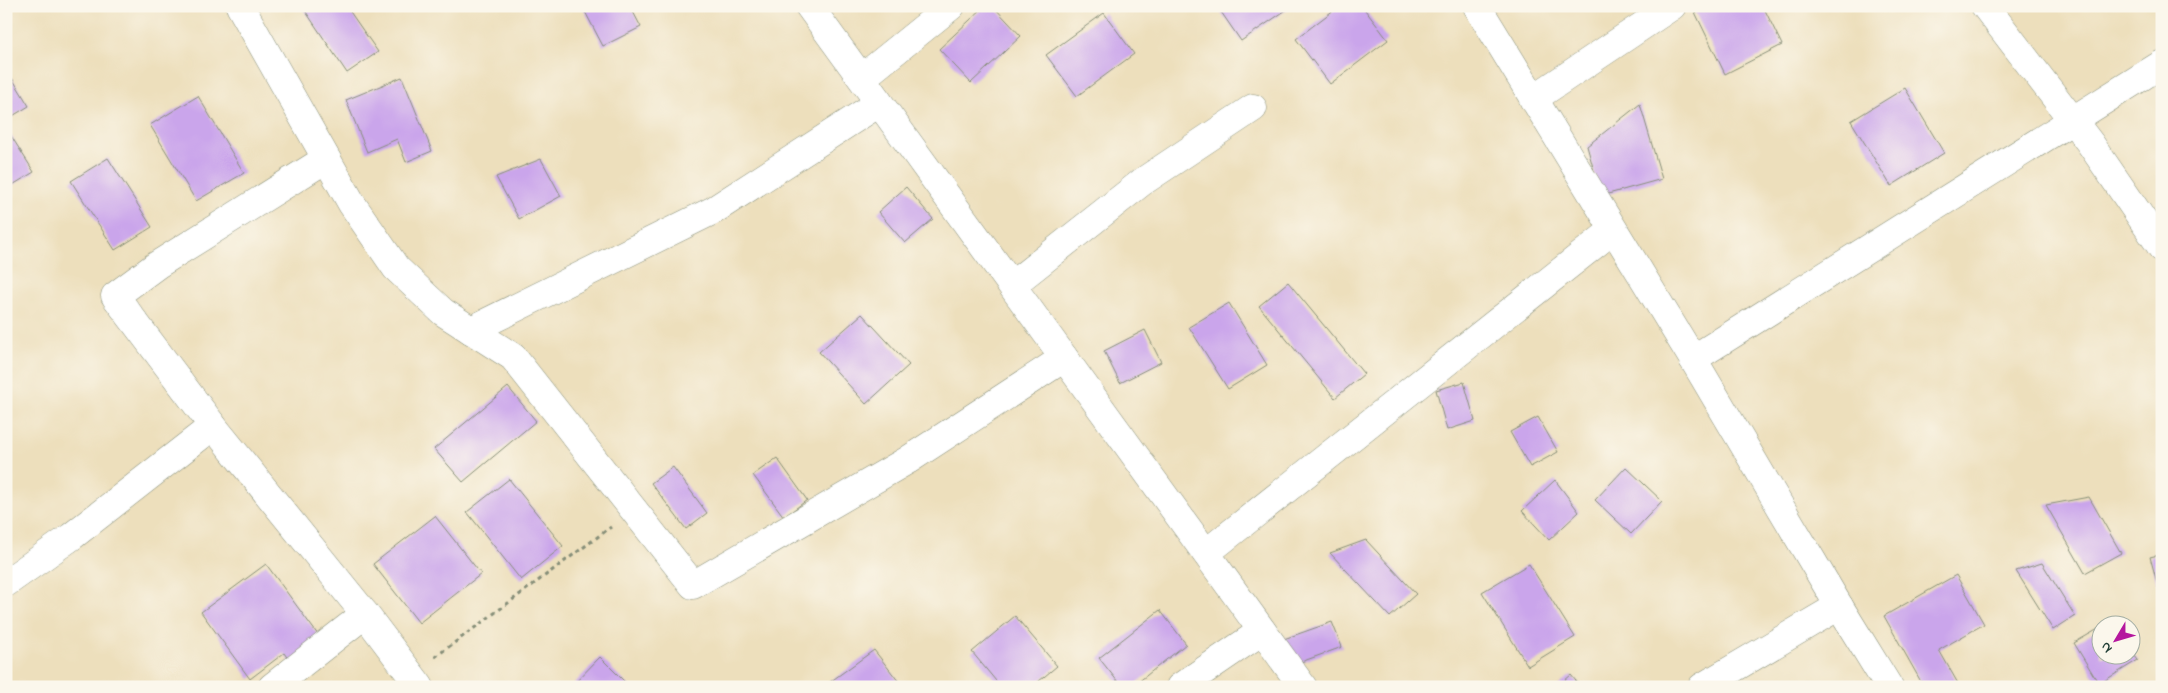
<svg xmlns="http://www.w3.org/2000/svg" width="2168" height="693" font-family="'Indie Flower',sans-serif">
	<style>
		.building { fill: #caa5eb }
		.lines { fill: none; stroke-linecap: round; stroke-linejoin: round }
		.minor-casing { stroke: #868e78; stroke-width: 29 }
		.path { stroke: #868e78; stroke-width: 3; stroke-dasharray: 4 4; stroke-linecap: butt }
		.minor { stroke: #fff; stroke-width: 28 }
	</style>
	<rect width="100%" height="100%" fill="#fbf7ec"/>
	<filter id="ink" filterUnits="userSpaceOnUse"><feTurbulence type="fractalNoise" baseFrequency=".02" numOctaves="2"/><feDisplacementMap in="SourceGraphic" scale="10" xChannelSelector="R" yChannelSelector="G"/><feConvolveMatrix kernelMatrix="1 2 1 2 8 2 1 2 1" color-interpolation-filters="sRGB"/></filter>
	<filter id="wash" filterUnits="userSpaceOnUse"><feTurbulence type="fractalNoise" baseFrequency=".0096" numOctaves="4" result="noise"/><feDisplacementMap in="SourceGraphic" scale="20" xChannelSelector="R" yChannelSelector="G"/><feGaussianBlur stdDeviation="1.12" result="paint"/><feColorMatrix in="noise" values="0 0 0 0 0 0 0 0 0 0 0 0 0 0 0 0 0 1.4 0 .05"/><feComposite in="paint" operator="in"/></filter>
	<g filter="url(#wash)">
		<rect width="100%" height="100%" fill="#eddfbc"/>
		<g id="blocks">
			<g class="building">
				<path d="M302,6H346L378,52L347,73Z"/>
				<path d="M582,6H630L641,27L603,46Z"/>
				<path d="M674,6H690V7L675,11Z"/>
				<path d="M985,6H993L1021,36L971,83L939,49Z"/>
				<path d="M1217,6H1292L1241,41Z"/>
				<path d="M1339,6H1362L1388,40L1330,84L1296,39Z"/>
				<path d="M1692,6H1763L1782,45L1725,74Z"/>
				<path d="M1104,13L1134,54L1077,96L1046,55Z"/>
				<path d="M402,77L432,151L406,162L397,139L367,152L346,100Z"/>
				<path d="M12,78L29,106L6,120V81Z"/>
				<path d="M1905,88L1944,153L1891,186L1851,121Z"/>
				<path d="M198,96L244,173L196,201L150,125Z"/>
				<path d="M1640,104L1662,179L1601,196L1587,146Z"/>
				<path d="M6,128L34,172L6,189Z"/>
				<path d="M108,158L152,227L115,250L71,181Z"/>
				<path d="M541,159L561,196L519,219L496,177Z"/>
				<path d="M906,187L933,219L905,243L878,212Z"/>
				<path d="M1288,282L1364,374L1335,398L1259,306Z"/>
				<path d="M1229,303L1267,365L1228,389L1189,327Z"/>
				<path d="M862,314L909,365L866,404L819,352Z"/>
				<path d="M1145,330L1161,362L1120,383L1104,351Z"/>
				<path d="M1464,382L1475,421L1447,430L1436,390Z"/>
				<path d="M508,387L536,421L463,482L434,449Z"/>
				<path d="M1538,417L1558,452L1530,467L1510,432Z"/>
				<path d="M777,458L807,500L784,517L753,475Z"/>
				<path d="M673,467L707,513L686,529L651,483Z"/>
				<path d="M1626,467L1662,501L1631,534L1595,500Z"/>
				<path d="M509,479L563,546L521,580L467,512Z"/>
				<path d="M1555,480L1579,512L1549,540L1522,511Z"/>
				<path d="M2089,497L2121,553L2085,573L2046,505Z"/>
				<path d="M435,516L481,574L419,623L373,564Z"/>
				<path d="M1366,540L1416,594L1390,617L1330,553Z"/>
				<path d="M2162,554V597H2161L2150,557Z"/>
				<path d="M2042,563L2075,616L2053,630L2016,571Z"/>
				<path d="M266,564L324,643L293,666L284,653L250,679L201,612Z"/>
				<path d="M1529,564L1575,637L1528,666L1482,592Z"/>
				<path d="M1956,575L1984,624L1939,650L1960,687H1924L1884,616Z"/>
				<path d="M1160,610L1186,644L1132,687H1122L1099,658Z"/>
				<path d="M1015,616L1057,666L1032,687H1001L972,652Z"/>
				<path d="M1332,622L1342,647L1290,666L1281,640Z"/>
				<path d="M2100,628V656H2130V650L2138,660L2099,684L2074,643Z"/>
				<path d="M874,650L903,687H823Z"/>
				<path d="M600,657L630,687H571Z"/>
				<path d="M1571,675L1581,687H1557Z"/>
			</g>
		</g>
	</g>
	<g filter="url(#ink)">
		<use href="#blocks" fill-opacity="0" stroke="#868e78" stroke-width="1"/>
		<g class="lines">
			<g class="minor-casing">
				<g id="minor">
					<path d="M240,6L352,204L396,268L443,312L513,357L693,585L908,460L1064,358"/>
					<path d="M809,6L1303,687"/>
					<path d="M1477,6L1693,359L1839,606L1889,687"/>
					<path d="M1985,6L2090,143L2162,248"/>
					<path d="M862,78L951,6"/>
					<path d="M1533,99L1672,6"/>
					<path d="M326,159L157,265L115,296L213,426L365,614L420,687"/>
					<path d="M1012,285L1142,182L1253,108"/>
					<path d="M471,330L714,210L879,103"/>
					<path d="M1693,359L2162,64"/>
					<path d="M1206,553L1613,230"/>
					<path d="M6,583L71,537L213,426"/>
					<path d="M272,687L365,614"/>
					<path d="M1180,687L1262,631"/>
					<path d="M1702,687L1839,606"/>
				</g>
			</g>
			<path class="path" d="M435,657L611,527"/>
			<use href="#minor" class="minor"/>
		</g>
	</g>
	<rect width="2168" height="693" fill="none" stroke="#fbf7ec" stroke-width="25"/>
	<g transform="translate(2116 640) rotate(232)"><circle r="24" fill="#fbf7ec" stroke="#a3ada2"/>
	<path d="M0-4L9 19L0 12L-9 19Z" fill="#b5179e"/>
	<text y="-8" font-size="14" font-weight="bold" text-anchor="middle" fill="#1f3d34">N</text>
	</g>
</svg>
